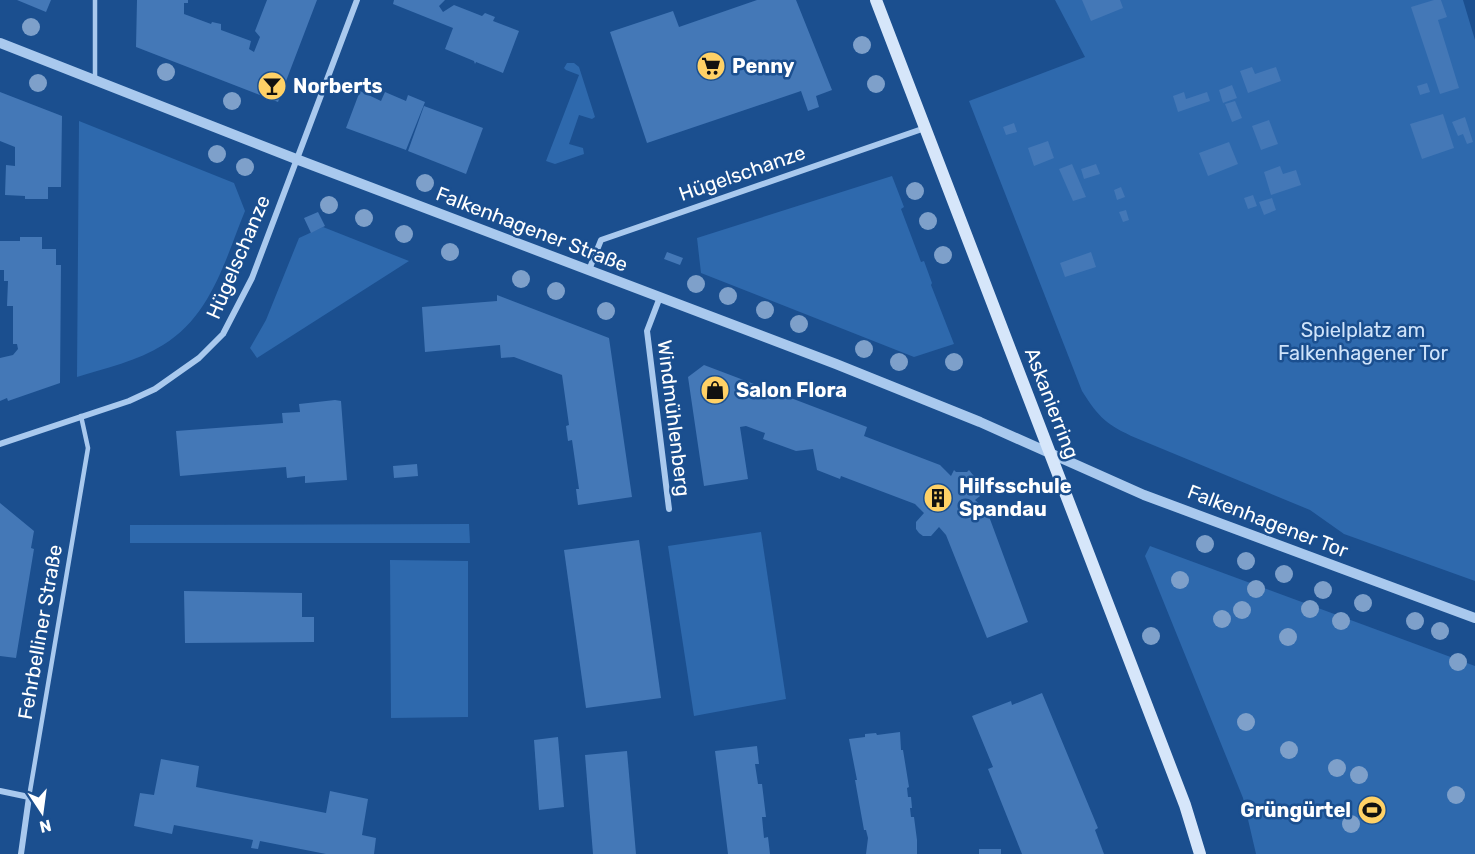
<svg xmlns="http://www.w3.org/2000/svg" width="1475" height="854" font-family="Rubik,sans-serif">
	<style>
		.green { fill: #2e69ad }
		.building { fill: #4478b7 }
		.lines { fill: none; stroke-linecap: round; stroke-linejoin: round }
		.service { stroke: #a9c9ee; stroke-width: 4.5 }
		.minor { stroke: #a9c9ee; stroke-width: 6 }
		.tertiary { stroke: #a9c9ee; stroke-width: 10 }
		.secondary { stroke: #d6e6fa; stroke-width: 12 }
		.tree { fill: #7ea0ca }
		.labels { text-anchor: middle; stroke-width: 5; stroke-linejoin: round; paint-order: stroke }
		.poi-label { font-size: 20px; font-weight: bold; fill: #fff; stroke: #1b4f8f; text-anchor: start }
		.street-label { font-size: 20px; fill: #fff; stroke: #1b4f8f }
		.park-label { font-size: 20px; fill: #cfe3fa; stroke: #1b4f8f }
	</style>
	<rect width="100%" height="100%" fill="#1b4f8f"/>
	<g class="green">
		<path d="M1055,0H1463L1475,40V581L1344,534L1310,510L1136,438C1107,425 1099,418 1082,391L969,101L1085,57Z"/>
		<path d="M567,63H574L579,67L595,117L592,119L579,115L569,144L583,148L584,154L555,164L546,161L579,75L566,70L564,68Z"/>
		<path d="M79,121L234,183L245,211C225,260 211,316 163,345C138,361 105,368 77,377Z"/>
		<path d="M892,176L904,207L901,209L921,262L924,261L932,283L931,285L954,344L914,357L701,273L697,238Z"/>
		<path d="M323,227L409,261L257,358L250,348L266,320L299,238Z"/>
		<path d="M469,524L470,543H130V525Z"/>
		<path d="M761,532L786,699L694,716L668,546Z"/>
		<path d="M1150,546L1475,666V854H1256L1243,798L1145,556Z"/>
		<path d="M390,560L468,561V717L391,718Z"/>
	</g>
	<g class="building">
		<path d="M17,0H51L46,12Z"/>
		<path d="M137,0H188V3H184V14L211,24L212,22L221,24V30L251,41L249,49L254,52L260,37L255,31L267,0H317L278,102L136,47Z"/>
		<path d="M394,0H445L439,6L443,12L454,5L482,16L485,13L495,17L493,21L519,31L503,73L476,62L475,64L474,61L445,49L453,28L393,4Z"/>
		<path d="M757,0H796L832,90L816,96L819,107L808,111L801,91L647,143L610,32L673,11L679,27Z"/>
		<path d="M1082,0H1120L1123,8L1091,21Z"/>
		<path d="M1434,0H1441L1447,17L1438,20L1459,88L1440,94L1411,7Z"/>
		<path d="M1252,67L1255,74L1276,67L1281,81L1248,93L1240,71Z"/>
		<path d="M1427,83L1430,92L1420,95L1417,86Z"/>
		<path d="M1232,85L1237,98L1223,103L1219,90Z"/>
		<path d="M360,91L381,101L385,92L406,101L408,95L425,102L406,150L346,128Z"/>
		<path d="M0,92L62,116L61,187H48V199H25V196L5,195L6,165L15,166V147L0,141Z"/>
		<path d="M1184,92L1186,99L1207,92L1210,101L1178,112L1173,96Z"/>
		<path d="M1235,101L1242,118L1232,122L1225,104Z"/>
		<path d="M424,106L483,128L466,174L408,151Z"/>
		<path d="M1443,114L1454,148L1422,159L1410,124Z"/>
		<path d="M1465,117L1473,142L1467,144L1463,134L1458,136L1452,122Z"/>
		<path d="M1269,120L1278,144L1261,150L1252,126Z"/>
		<path d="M1014,123L1017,132L1006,135L1003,127Z"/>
		<path d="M1048,141L1054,158L1034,166L1028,148Z"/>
		<path d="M1229,142L1238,164L1208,176L1199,153Z"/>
		<path d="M1072,164L1086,197L1073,201L1059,169Z"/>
		<path d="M1096,164L1100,174L1084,179L1081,169Z"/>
		<path d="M1280,166L1283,174L1296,170L1301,185L1271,195L1264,172Z"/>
		<path d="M1121,187L1125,197L1117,200L1114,190Z"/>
		<path d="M1253,195L1257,206L1248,209L1244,198Z"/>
		<path d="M1272,198L1276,210L1264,215L1259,202Z"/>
		<path d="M1126,210L1129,220L1123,222L1119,212Z"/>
		<path d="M318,212L325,226L311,233L304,218Z"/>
		<path d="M20,237H42V249H56V265H61L60,383L8,401L7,398L0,401V358L13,355L18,349L17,344H13V306H7L8,281H4V270H0V241H20Z"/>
		<path d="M667,252L683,258L680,265L664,259Z"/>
		<path d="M1091,252L1096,267L1065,277L1060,263Z"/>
		<path d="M497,295L609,338L632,497L578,505L576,489H579L572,440L568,441L566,426L569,425L562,375L514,357L501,358L500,345L425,352L422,307L497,301Z"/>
		<path d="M704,365L867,427L864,436L940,465L951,476L954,470L956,472H967L969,470L977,480L980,481L978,483V494L980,496L975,500L987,511L1028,622L987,638L946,535L939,527L931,536H923L919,533L916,529V522L924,513L915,504L841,476L840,479L817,470L813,449L796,451L763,439L765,433L746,426L740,427L748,479L704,486L688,377Z"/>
		<path d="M335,400L341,401L347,480L305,483V476L287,478L286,467L180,476L176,431L283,423L282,413L300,412L299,404Z"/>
		<path d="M417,464L418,476L394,478L393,466Z"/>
		<path d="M0,503L34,531L31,548L34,549L16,658L0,656Z"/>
		<path d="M639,540L661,698L586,708L564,550Z"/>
		<path d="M184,591L302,593V617H314V642L185,643Z"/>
		<path d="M1042,693L1098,828L1095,830L1104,854H1022L988,769L993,767L972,716L1011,701L1012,705Z"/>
		<path d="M900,732L901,750H903L909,787L907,788L908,797H911L912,808H910L911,817H914L917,840V854H866L868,838L866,830H864L855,780H857L849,739L865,737V734L876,733L877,735Z"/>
		<path d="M558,737L564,807L539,810L534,740Z"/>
		<path d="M757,746L759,764H755L758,784H762L766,817H762L764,838L768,837L770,854H728L715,751Z"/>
		<path d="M627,751L636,854H593L585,755Z"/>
		<path d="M161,759L199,766L196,787L326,813L330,791L368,799L362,835L376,838L374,854H326L260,841L258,849L251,848L253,840L174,825L172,834L134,826L140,793L154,795Z"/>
		<rect x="979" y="849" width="22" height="5"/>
	</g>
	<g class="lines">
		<g class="service">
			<path d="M95,78V0"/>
			<path d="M29,797L88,448L81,416"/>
		</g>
		<g class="minor">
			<path d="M589,270L601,240L925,128"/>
			<path d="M660,297L647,331L669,509"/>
			<path d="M0,444L129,401L155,389L199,358L223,334L252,278L357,0"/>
			<path d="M0,791L29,797L21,854"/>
		</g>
		<path class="tertiary" d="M0,43L296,159L836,364L980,422L1144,495L1475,618"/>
		<path class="secondary" d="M876,0L1185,805L1200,854"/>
	</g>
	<g class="tree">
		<circle cx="31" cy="27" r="9"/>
		<circle cx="862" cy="45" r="9"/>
		<circle cx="166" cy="72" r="9"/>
		<circle cx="38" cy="83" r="9"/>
		<circle cx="876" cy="84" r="9"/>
		<circle cx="232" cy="101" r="9"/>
		<circle cx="217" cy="154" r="9"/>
		<circle cx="245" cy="167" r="9"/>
		<circle cx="425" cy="183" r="9"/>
		<circle cx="915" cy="191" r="9"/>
		<circle cx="329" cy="205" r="9"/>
		<circle cx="364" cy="218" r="9"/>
		<circle cx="928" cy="221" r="9"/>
		<circle cx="404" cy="234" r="9"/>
		<circle cx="450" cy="252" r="9"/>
		<circle cx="943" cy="255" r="9"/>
		<circle cx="521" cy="279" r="9"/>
		<circle cx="696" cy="284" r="9"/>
		<circle cx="556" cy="291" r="9"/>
		<circle cx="728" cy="296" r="9"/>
		<circle cx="765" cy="310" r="9"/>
		<circle cx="606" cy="311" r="9"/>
		<circle cx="799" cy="324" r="9"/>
		<circle cx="864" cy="349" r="9"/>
		<circle cx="899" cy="362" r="9"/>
		<circle cx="954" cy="362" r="9"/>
		<circle cx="1205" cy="544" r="9"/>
		<circle cx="1246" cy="561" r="9"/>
		<circle cx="1284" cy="574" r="9"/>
		<circle cx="1180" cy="580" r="9"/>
		<circle cx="1256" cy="589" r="9"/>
		<circle cx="1323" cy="590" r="9"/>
		<circle cx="1363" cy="603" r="9"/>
		<circle cx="1310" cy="609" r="9"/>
		<circle cx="1242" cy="610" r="9"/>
		<circle cx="1222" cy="619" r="9"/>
		<circle cx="1341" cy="621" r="9"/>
		<circle cx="1415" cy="621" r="9"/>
		<circle cx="1440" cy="631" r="9"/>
		<circle cx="1151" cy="636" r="9"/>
		<circle cx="1288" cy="637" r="9"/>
		<circle cx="1458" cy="662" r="9"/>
		<circle cx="1246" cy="722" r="9"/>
		<circle cx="1289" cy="750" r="9"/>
		<circle cx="1337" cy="768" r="9"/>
		<circle cx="1359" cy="775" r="9"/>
		<circle cx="1456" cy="795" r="9"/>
		<circle cx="1351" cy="824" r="9"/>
	</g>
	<defs>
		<g id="supermarket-disc" transform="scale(1.5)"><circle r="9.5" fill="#ffd166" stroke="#1b4f8f"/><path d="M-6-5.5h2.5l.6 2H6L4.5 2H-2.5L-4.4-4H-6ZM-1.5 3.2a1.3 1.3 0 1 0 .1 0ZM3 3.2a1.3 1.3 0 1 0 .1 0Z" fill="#111"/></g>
		<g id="bar-disc" transform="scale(1.5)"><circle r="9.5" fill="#ffd166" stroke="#1b4f8f"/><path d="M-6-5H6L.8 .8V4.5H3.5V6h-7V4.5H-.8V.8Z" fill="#111"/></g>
		<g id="shop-disc" transform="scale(1.5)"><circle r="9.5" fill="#ffd166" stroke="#1b4f8f"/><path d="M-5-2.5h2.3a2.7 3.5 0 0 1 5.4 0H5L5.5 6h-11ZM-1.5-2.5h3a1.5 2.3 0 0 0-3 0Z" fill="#111"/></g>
		<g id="building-disc" transform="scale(1.5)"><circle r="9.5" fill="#ffd166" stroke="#1b4f8f"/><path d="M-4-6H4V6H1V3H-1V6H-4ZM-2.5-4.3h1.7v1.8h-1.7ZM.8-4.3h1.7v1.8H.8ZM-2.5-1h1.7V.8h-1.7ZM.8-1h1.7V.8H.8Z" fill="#111"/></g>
		<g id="stadium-disc" transform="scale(1.5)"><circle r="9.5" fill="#ffd166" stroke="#1b4f8f"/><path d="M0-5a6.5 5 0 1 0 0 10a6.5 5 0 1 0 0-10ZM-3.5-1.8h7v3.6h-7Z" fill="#111"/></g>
	</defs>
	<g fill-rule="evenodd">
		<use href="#supermarket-disc" x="711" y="66"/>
		<use href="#bar-disc" x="272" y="86"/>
		<use href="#shop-disc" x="715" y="390"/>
		<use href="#building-disc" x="938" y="498"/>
		<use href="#stadium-disc" x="1372" y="810"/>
	</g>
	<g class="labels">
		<g class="poi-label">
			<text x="732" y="73">Penny</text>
			<text x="293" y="93">Norberts</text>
			<text x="736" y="397">Salon Flora</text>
			<text x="959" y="493">Hilfsschule<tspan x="959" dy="23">Spandau</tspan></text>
			<text x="1351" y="817" text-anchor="end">Grüngürtel</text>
		</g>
		<g class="street-label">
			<text transform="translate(742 173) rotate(-19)" y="7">Hügelschanze</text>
			<text transform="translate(532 229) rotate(21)" y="7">Falkenhagener Straße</text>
			<text transform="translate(238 257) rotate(-67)" y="7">Hügelschanze</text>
			<text transform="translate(1052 403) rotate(69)" y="7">Askanierring</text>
			<text transform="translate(674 418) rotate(83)" y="7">Windmühlenberg</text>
			<text transform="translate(1268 521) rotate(21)" y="7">Falkenhagener Tor</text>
			<text transform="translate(40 632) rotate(-80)" y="7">Fehrbelliner Straße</text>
		</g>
		<g class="park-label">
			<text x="1363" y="337">Spielplatz am<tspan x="1363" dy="23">Falkenhagener Tor</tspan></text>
		</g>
	</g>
	<g transform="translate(42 812) rotate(167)" stroke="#1b4f8f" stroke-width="4.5" paint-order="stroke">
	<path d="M0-4.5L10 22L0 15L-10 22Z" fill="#ffffff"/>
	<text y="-9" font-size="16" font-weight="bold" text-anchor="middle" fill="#ffffff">N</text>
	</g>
</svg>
